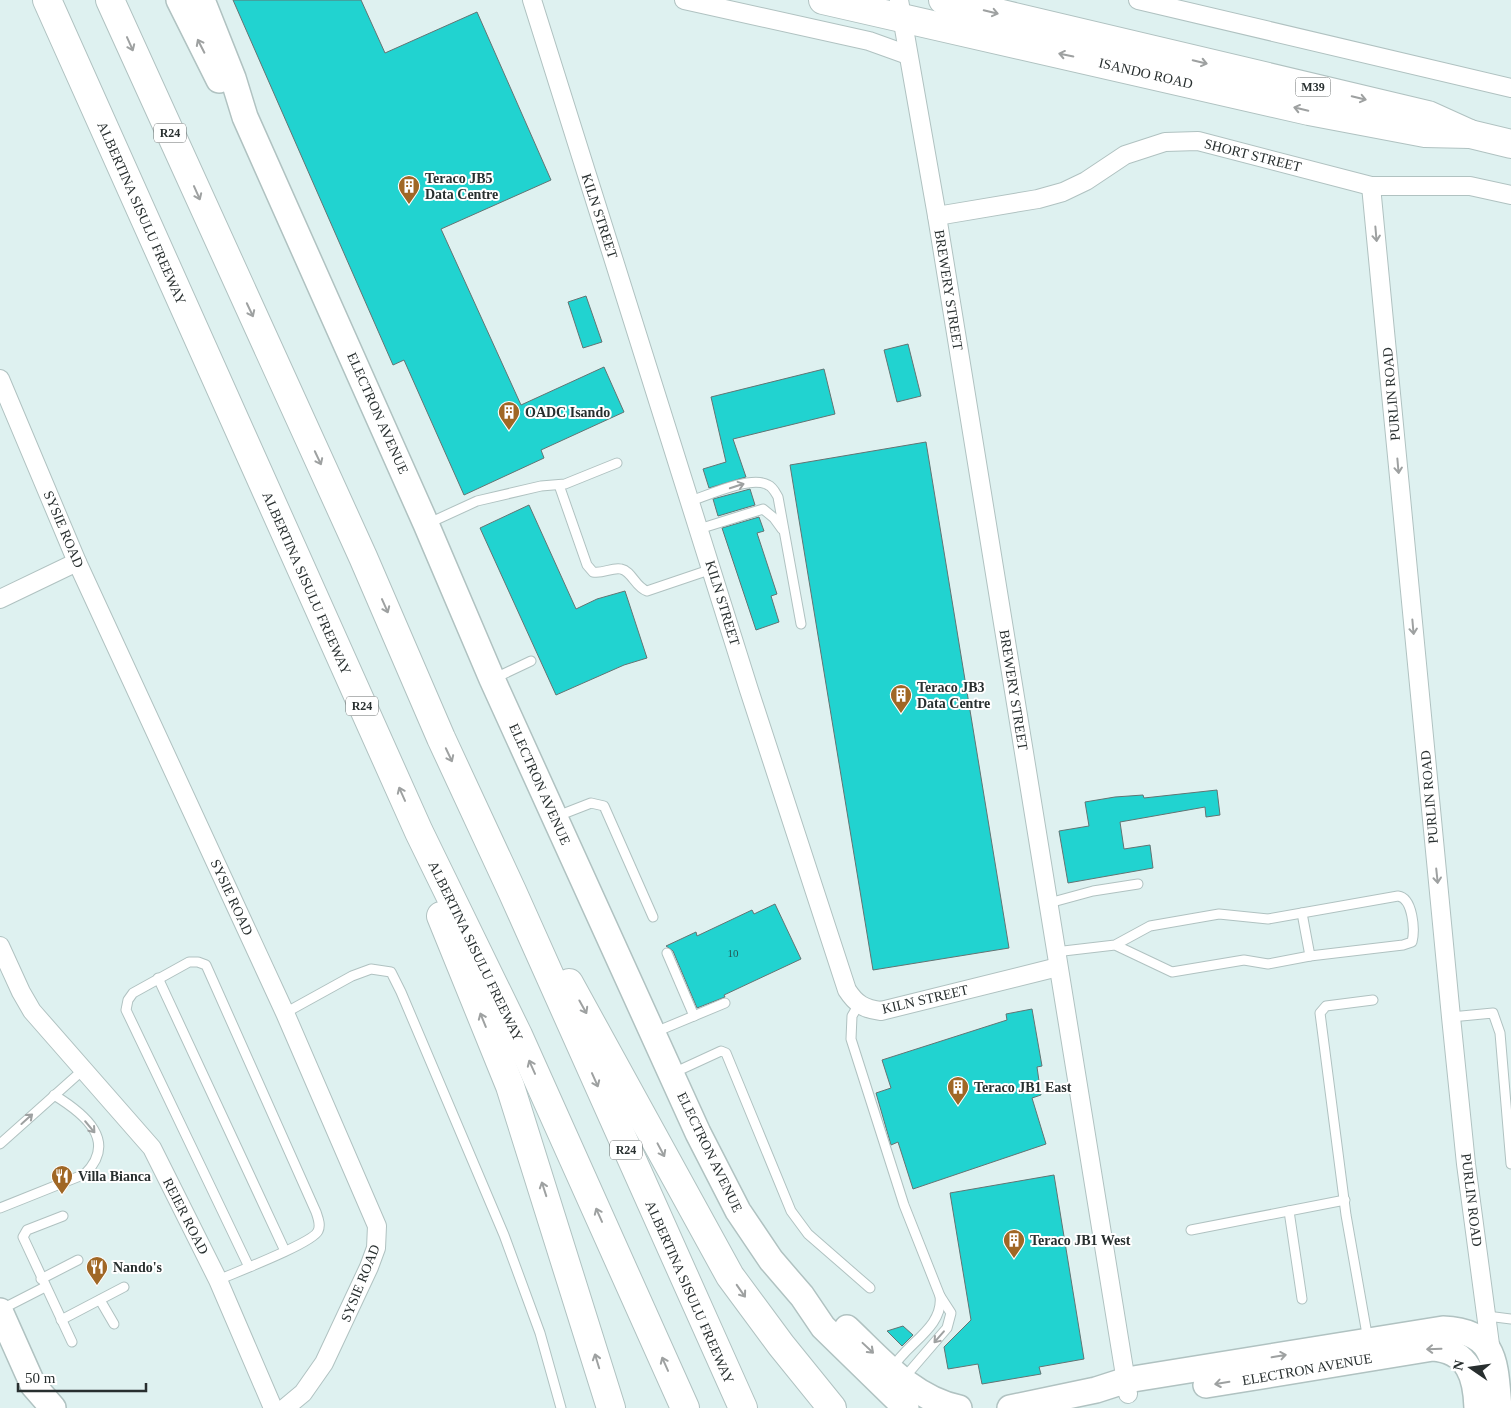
<svg xmlns="http://www.w3.org/2000/svg" width="1511" height="1408" font-family="'Times New Roman',serif">
	<style>
		.building { fill: #21d3d0; stroke: #637473 }
		.lines { fill: none; stroke-linecap: round; stroke-linejoin: round }
		.service-casing { stroke: #b0c2c1; stroke-width: 11 }
		.minor-casing { stroke: #b0c2c1; stroke-width: 20 }
		.secondary-casing { stroke: #b0c2c1; stroke-width: 28 }
		.primary-casing { stroke: #b0c2c1; stroke-width: 30 }
		.motorway-casing { stroke: #b0c2c1; stroke-width: 30 }
		.service { stroke: #fff; stroke-width: 9 }
		.minor { stroke: #fff; stroke-width: 18 }
		.secondary { stroke: #fff; stroke-width: 25 }
		.primary { stroke: #fff; stroke-width: 28 }
		.motorway { stroke: #fff; stroke-width: 28 }
		.oneway { stroke: #9ea1a1 }
		.labels { text-anchor: middle; stroke-width: 4; stroke-linejoin: round; paint-order: stroke }
		.number-label { font-size: 11px; fill: #265857 }
		.shield { fill: #fff; stroke: #686d6d; stroke-width: 1 }
		.shield-label { font-size: 12px; font-weight: bold; fill: #282f2f }
		.street-label { font-size: 14px; fill: #282f2f; stroke: #fff }
		.poi-label { font-size: 14px; font-weight: bold; fill: #282f2f; stroke: #fff; text-anchor: start }
	</style>
	<rect width="100%" height="100%" fill="#def1f0"/>
	<g class="building">
		<path d="M233,0H361L385,53L477,12L551,180L441,229L521,405L604,367L624,412L541,450L544,458L464,495L404,360L393,365Z"/>
		<path d="M586,296L602,342L583,348L568,302Z"/>
		<path d="M908,344L921,396L897,402L884,350Z"/>
		<path d="M824,369L835,414L733,439L746,477L709,488L703,469L726,462L711,397Z"/>
		<path d="M926,442L1009,948L873,970L790,465Z"/>
		<path d="M750,489L755,505L718,516L713,499Z"/>
		<path d="M529,505L576,609L597,599L625,591L647,658L624,665L556,695L480,528Z"/>
		<path d="M759,517L764,531L757,533L777,594L771,596L779,622L756,630L722,528Z"/>
		<path d="M1217,790L1220,815L1206,817L1205,807L1120,822L1124,849L1150,845L1153,868L1068,883L1059,831L1089,826L1085,802L1115,797L1143,795L1144,798Z"/>
		<path d="M775,904L801,959L724,995L725,997L697,1008L673,951L666,946L696,932L697,936L752,910L754,914Z"/>
		<path d="M1032,1009L1042,1066L1037,1067L1041,1095L1032,1098L1046,1144L913,1189L898,1142L891,1145L876,1093L891,1088L882,1060L1007,1020L1006,1014Z"/>
		<path d="M1054,1175L1084,1359L1039,1367L1041,1374L982,1384L978,1364L948,1369L944,1347L971,1320L950,1193Z"/>
		<path d="M903,1326L913,1335L902,1346L887,1331Z"/>
	</g>
	<g class="lines">
		<g class="service-casing">
			<g id="service">
				<path d="M559,485L587,565L593,572C603,574 612,567 621,569C632,571 635,587 647,591L712,569"/>
				<path d="M691,501C708,495 752,475 768,485C773,487 775,492 778,497L801,624"/>
				<path d="M427,524L477,501L541,486L565,484L617,463"/>
				<path d="M699,529L763,509L774,518L782,529"/>
				<path d="M493,679L531,661"/>
				<path d="M555,817L591,803L604,806L653,917"/>
				<path d="M1049,903L1093,891L1138,884"/>
				<path d="M1302,913L1310,956"/>
				<path d="M1055,952L1115,945L1172,972L1244,960L1268,964L1310,956L1403,945L1412,942C1415,930 1413,898 1398,896L1268,919L1219,914L1150,926L1115,945"/>
				<path d="M667,953L694,1016"/>
				<path d="M158,978L285,1251"/>
				<path d="M859,1004L852,1016L851,1039L904,1205L940,1296C944,1328 905,1344 892,1369"/>
				<path d="M285,1013L352,976L371,969L391,972L401,992L504,1235L540,1333L561,1408"/>
				<path d="M1451,1017L1493,1013L1500,1033L1511,1164"/>
				<path d="M653,1033L725,1003"/>
				<path d="M671,1074L721,1051L726,1053L791,1211L808,1234L870,1288"/>
				<path d="M0,1144L84,1069"/>
				<path d="M0,1208L85,1174C118,1141 85,1114 54,1095"/>
				<path d="M1289,1211L1302,1299"/>
				<path d="M63,1216L27,1230L23,1237L72,1342"/>
				<path d="M1191,1230L1345,1200"/>
				<path d="M41,1279L78,1260"/>
				<path d="M218,1280C234,1273 313,1243 318,1231C321,1225 318,1218 316,1212L206,965L198,962H189L133,993L128,1000L126,1010L249,1267"/>
				<path d="M100,1300L114,1324"/>
				<path d="M0,1310L45,1287"/>
				<path d="M1487,1316L1511,1319"/>
				<path d="M61,1320L124,1287"/>
				<path d="M1368,1340L1346,1215L1320,1013L1326,1006L1373,1000"/>
				<path d="M904,1378L947,1328L951,1313L940,1296"/>
			</g>
		</g>
		<g class="minor-casing">
			<g id="minor">
				<path d="M532,0L749,690L847,990C856,1004 864,1009 881,1011L1058,967"/>
				<path d="M684,0L869,41L908,55"/>
				<path d="M899,0L937,216L1128,1394"/>
				<path d="M1138,0L1511,88"/>
				<path d="M1371,186L1451,1017L1466,1164L1491,1352"/>
				<path d="M937,216L1038,199L1063,192L1086,181L1125,155L1165,142L1198,141L1371,186H1470L1511,195"/>
				<path d="M0,379L77,562L285,1013L377,1226L376,1248L369,1267L324,1363L303,1393L285,1408"/>
				<path d="M0,599L77,562"/>
				<path d="M0,946L21,992L32,1011L152,1148L218,1280L273,1408"/>
			</g>
		</g>
		<g class="secondary-casing">
			<g id="secondary">
				<path d="M179,0L219,80"/>
				<path d="M202,0L233,78L245,117L426,524L492,679L698,1133L738,1211L771,1260L802,1296L823,1327L906,1408"/>
				<path d="M0,1311L33,1385L53,1408"/>
				<path d="M847,1328C881,1360 912,1398 959,1408"/>
				<path d="M1206,1385L1433,1348C1469,1351 1476,1377 1477,1408"/>
				<path d="M1010,1408L1096,1390L1127,1380L1443,1329C1497,1331 1495,1363 1499,1408"/>
			</g>
		</g>
		<g class="primary-casing">
			<g id="primary">
				<path d="M823,0L1309,111L1425,133L1470,134"/>
				<path d="M943,0L1428,115L1470,134L1511,144"/>
			</g>
		</g>
		<g class="motorway-casing">
			<g id="motorway">
				<path d="M47,0L419,832L518,1035L685,1408"/>
				<path d="M110,0L363,557L441,738L512,891L743,1408"/>
				<path d="M441,916L510,1086L611,1408"/>
				<path d="M569,983L730,1276L781,1345L832,1408"/>
			</g>
		</g>
		<use href="#service" class="service"/>
		<use href="#minor" class="minor"/>
		<use href="#secondary" class="secondary"/>
		<use href="#primary" class="primary"/>
		<use href="#motorway" class="motorway"/>
	</g>
	<defs><path id="oneway-shaft" d="M-6 0H5M1.5-3L5.5 0L1.5 3" fill="none" stroke-width="1.6" stroke-linecap="round" stroke-linejoin="round" transform="scale(1.25)"/></defs>
	<g class="oneway">
		<use href="#oneway-shaft" transform="translate(991 12) rotate(14)"/>
		<use href="#oneway-shaft" transform="translate(130 44) rotate(66)"/>
		<use href="#oneway-shaft" transform="translate(201 46) rotate(-117)"/>
		<use href="#oneway-shaft" transform="translate(1066 55) rotate(-168)"/>
		<use href="#oneway-shaft" transform="translate(1200 62) rotate(13)"/>
		<use href="#oneway-shaft" transform="translate(1359 98) rotate(14)"/>
		<use href="#oneway-shaft" transform="translate(1301 109) rotate(-167)"/>
		<use href="#oneway-shaft" transform="translate(197 193) rotate(66)"/>
		<use href="#oneway-shaft" transform="translate(1376 234) rotate(85)"/>
		<use href="#oneway-shaft" transform="translate(250 310) rotate(65)"/>
		<use href="#oneway-shaft" transform="translate(318 458) rotate(65)"/>
		<use href="#oneway-shaft" transform="translate(1398 466) rotate(85)"/>
		<use href="#oneway-shaft" transform="translate(737 486) rotate(-18)"/>
		<use href="#oneway-shaft" transform="translate(385 606) rotate(66)"/>
		<use href="#oneway-shaft" transform="translate(1413 627) rotate(85)"/>
		<use href="#oneway-shaft" transform="translate(449 755) rotate(65)"/>
		<use href="#oneway-shaft" transform="translate(402 794) rotate(-114)"/>
		<use href="#oneway-shaft" transform="translate(1437 876) rotate(84)"/>
		<use href="#oneway-shaft" transform="translate(583 1007) rotate(61)"/>
		<use href="#oneway-shaft" transform="translate(483 1020) rotate(-112)"/>
		<use href="#oneway-shaft" transform="translate(532 1067) rotate(-114)"/>
		<use href="#oneway-shaft" transform="translate(595 1080) rotate(66)"/>
		<use href="#oneway-shaft" transform="translate(27 1119) rotate(-42)"/>
		<use href="#oneway-shaft" transform="translate(90 1127) rotate(50)"/>
		<use href="#oneway-shaft" transform="translate(661 1150) rotate(62)"/>
		<use href="#oneway-shaft" transform="translate(544 1189) rotate(-108)"/>
		<use href="#oneway-shaft" transform="translate(599 1215) rotate(-114)"/>
		<use href="#oneway-shaft" transform="translate(741 1291) rotate(55)"/>
		<use href="#oneway-shaft" transform="translate(939 1337) rotate(131)"/>
		<use href="#oneway-shaft" transform="translate(868 1348) rotate(43)"/>
		<use href="#oneway-shaft" transform="translate(1434 1349) rotate(178)"/>
		<use href="#oneway-shaft" transform="translate(1279 1356) rotate(-10)"/>
		<use href="#oneway-shaft" transform="translate(597 1361) rotate(-107)"/>
		<use href="#oneway-shaft" transform="translate(665 1364) rotate(-114)"/>
		<use href="#oneway-shaft" transform="translate(1222 1383) rotate(171)"/>
	</g>
	<defs>
		<g id="building-pin" transform="scale(1.125)"><path d="M0 17L-7.5 6A9.5 9.5 0 1 1 7.5 6Z" fill="#a06725" stroke="#fff"/><path d="M-4-6H4V6H1V3H-1V6H-4ZM-2.5-4.3h1.7v1.8h-1.7ZM.8-4.3h1.7v1.8H.8ZM-2.5-1h1.7V.8h-1.7ZM.8-1h1.7V.8H.8Z" fill="#fff"/></g>
		<g id="restaurant-pin" transform="scale(1.125)"><path d="M0 17L-7.5 6A9.5 9.5 0 1 1 7.5 6Z" fill="#a06725" stroke="#fff"/><path d="M-5-6h1v4h1v-4h1v4h1v-4h1v5L-1.5 .5V6h-2V.5L-5-1ZM5-6V6H3V1.5H1.5Q1.5-4 5-6Z" fill="#fff"/></g>
	</defs>
	<g fill-rule="evenodd">
		<use href="#building-pin" x="409" y="186"/>
		<use href="#building-pin" x="509" y="412"/>
		<use href="#building-pin" x="901" y="695"/>
		<use href="#building-pin" x="958" y="1087"/>
		<use href="#restaurant-pin" x="62" y="1176"/>
		<use href="#building-pin" x="1014" y="1240"/>
		<use href="#restaurant-pin" x="97" y="1267"/>
	</g>
	<g class="labels">
		<g class="number-label">
			<text x="733" y="957">10</text>
		</g>
		<g class="shield">
			<rect x="1295.5" y="77.5" width="35" height="19" rx="4"/>
			<rect x="154" y="123.5" width="32" height="19" rx="4"/>
			<rect x="346" y="696.5" width="32" height="19" rx="4"/>
			<rect x="610" y="1140.5" width="32" height="19" rx="4"/>
		</g>
		<g class="shield-label">
			<text x="1313" y="91">M39</text>
			<text x="170" y="137">R24</text>
			<text x="362" y="710">R24</text>
			<text x="626" y="1154">R24</text>
		</g>
		<g class="street-label">
			<text transform="translate(1146 73) rotate(13)" y="5">ISANDO ROAD</text>
			<text transform="translate(1253 155) rotate(14)" y="5">SHORT STREET</text>
			<text transform="translate(142 213) rotate(66)" y="5">ALBERTINA SISULU FREEWAY</text>
			<text transform="translate(600 216) rotate(72)" y="5">KILN STREET</text>
			<text transform="translate(949 290) rotate(81)" y="5">BREWERY STREET</text>
			<text transform="translate(1391 394) rotate(-95)" y="5">PURLIN ROAD</text>
			<text transform="translate(378 413) rotate(66)" y="5">ELECTRON AVENUE</text>
			<text transform="translate(64 529) rotate(67)" y="5">SYSIE ROAD</text>
			<text transform="translate(307 583) rotate(66)" y="5">ALBERTINA SISULU FREEWAY</text>
			<text transform="translate(723 603) rotate(73)" y="5">KILN STREET</text>
			<text transform="translate(1014 690) rotate(81)" y="5">BREWERY STREET</text>
			<text transform="translate(540 784) rotate(66)" y="5">ELECTRON AVENUE</text>
			<text transform="translate(1429 797) rotate(-95)" y="5">PURLIN ROAD</text>
			<text transform="translate(232 897) rotate(65)" y="5">SYSIE ROAD</text>
			<text transform="translate(476 951) rotate(64)" y="5">ALBERTINA SISULU FREEWAY</text>
			<text transform="translate(925 999) rotate(-13)" y="5">KILN STREET</text>
			<text transform="translate(710 1152) rotate(64)" y="5">ELECTRON AVENUE</text>
			<text transform="translate(1472 1200) rotate(83)" y="5">PURLIN ROAD</text>
			<text transform="translate(186 1216) rotate(63)" y="5">REIER ROAD</text>
			<text transform="translate(360 1283) rotate(-68)" y="5">SYSIE ROAD</text>
			<text transform="translate(690 1292) rotate(66)" y="5">ALBERTINA SISULU FREEWAY</text>
			<text transform="translate(1307 1369) rotate(-10)" y="5">ELECTRON AVENUE</text>
		</g>
		<g class="poi-label">
			<text x="425" y="183">Teraco JB5<tspan x="425" dy="16">Data Centre</tspan></text>
			<text x="525" y="417">OADC Isando</text>
			<text x="917" y="692">Teraco JB3<tspan x="917" dy="16">Data Centre</tspan></text>
			<text x="974" y="1092">Teraco JB1 East</text>
			<text x="78" y="1181">Villa Bianca</text>
			<text x="1030" y="1245">Teraco JB1 West</text>
			<text x="113" y="1272">Nando's</text>
		</g>
	</g>
	<g transform="translate(1471 1368) rotate(283)" stroke="#ffffff" stroke-width="4" paint-order="stroke">
	<path d="M0-4L9 19L0 12L-9 19Z" fill="#282f2f"/>
	<text y="-8" font-size="14" font-weight="bold" text-anchor="middle" fill="#282f2f">N</text>
	</g>
	<path d="M18 1383v8h128v-8" fill="none" stroke="#282f2f" stroke-width="2.5"/>
	<text x="25" y="1383" font-size="15" fill="#282f2f" stroke="#ffffff" stroke-width="4" paint-order="stroke">50 m</text>
</svg>
